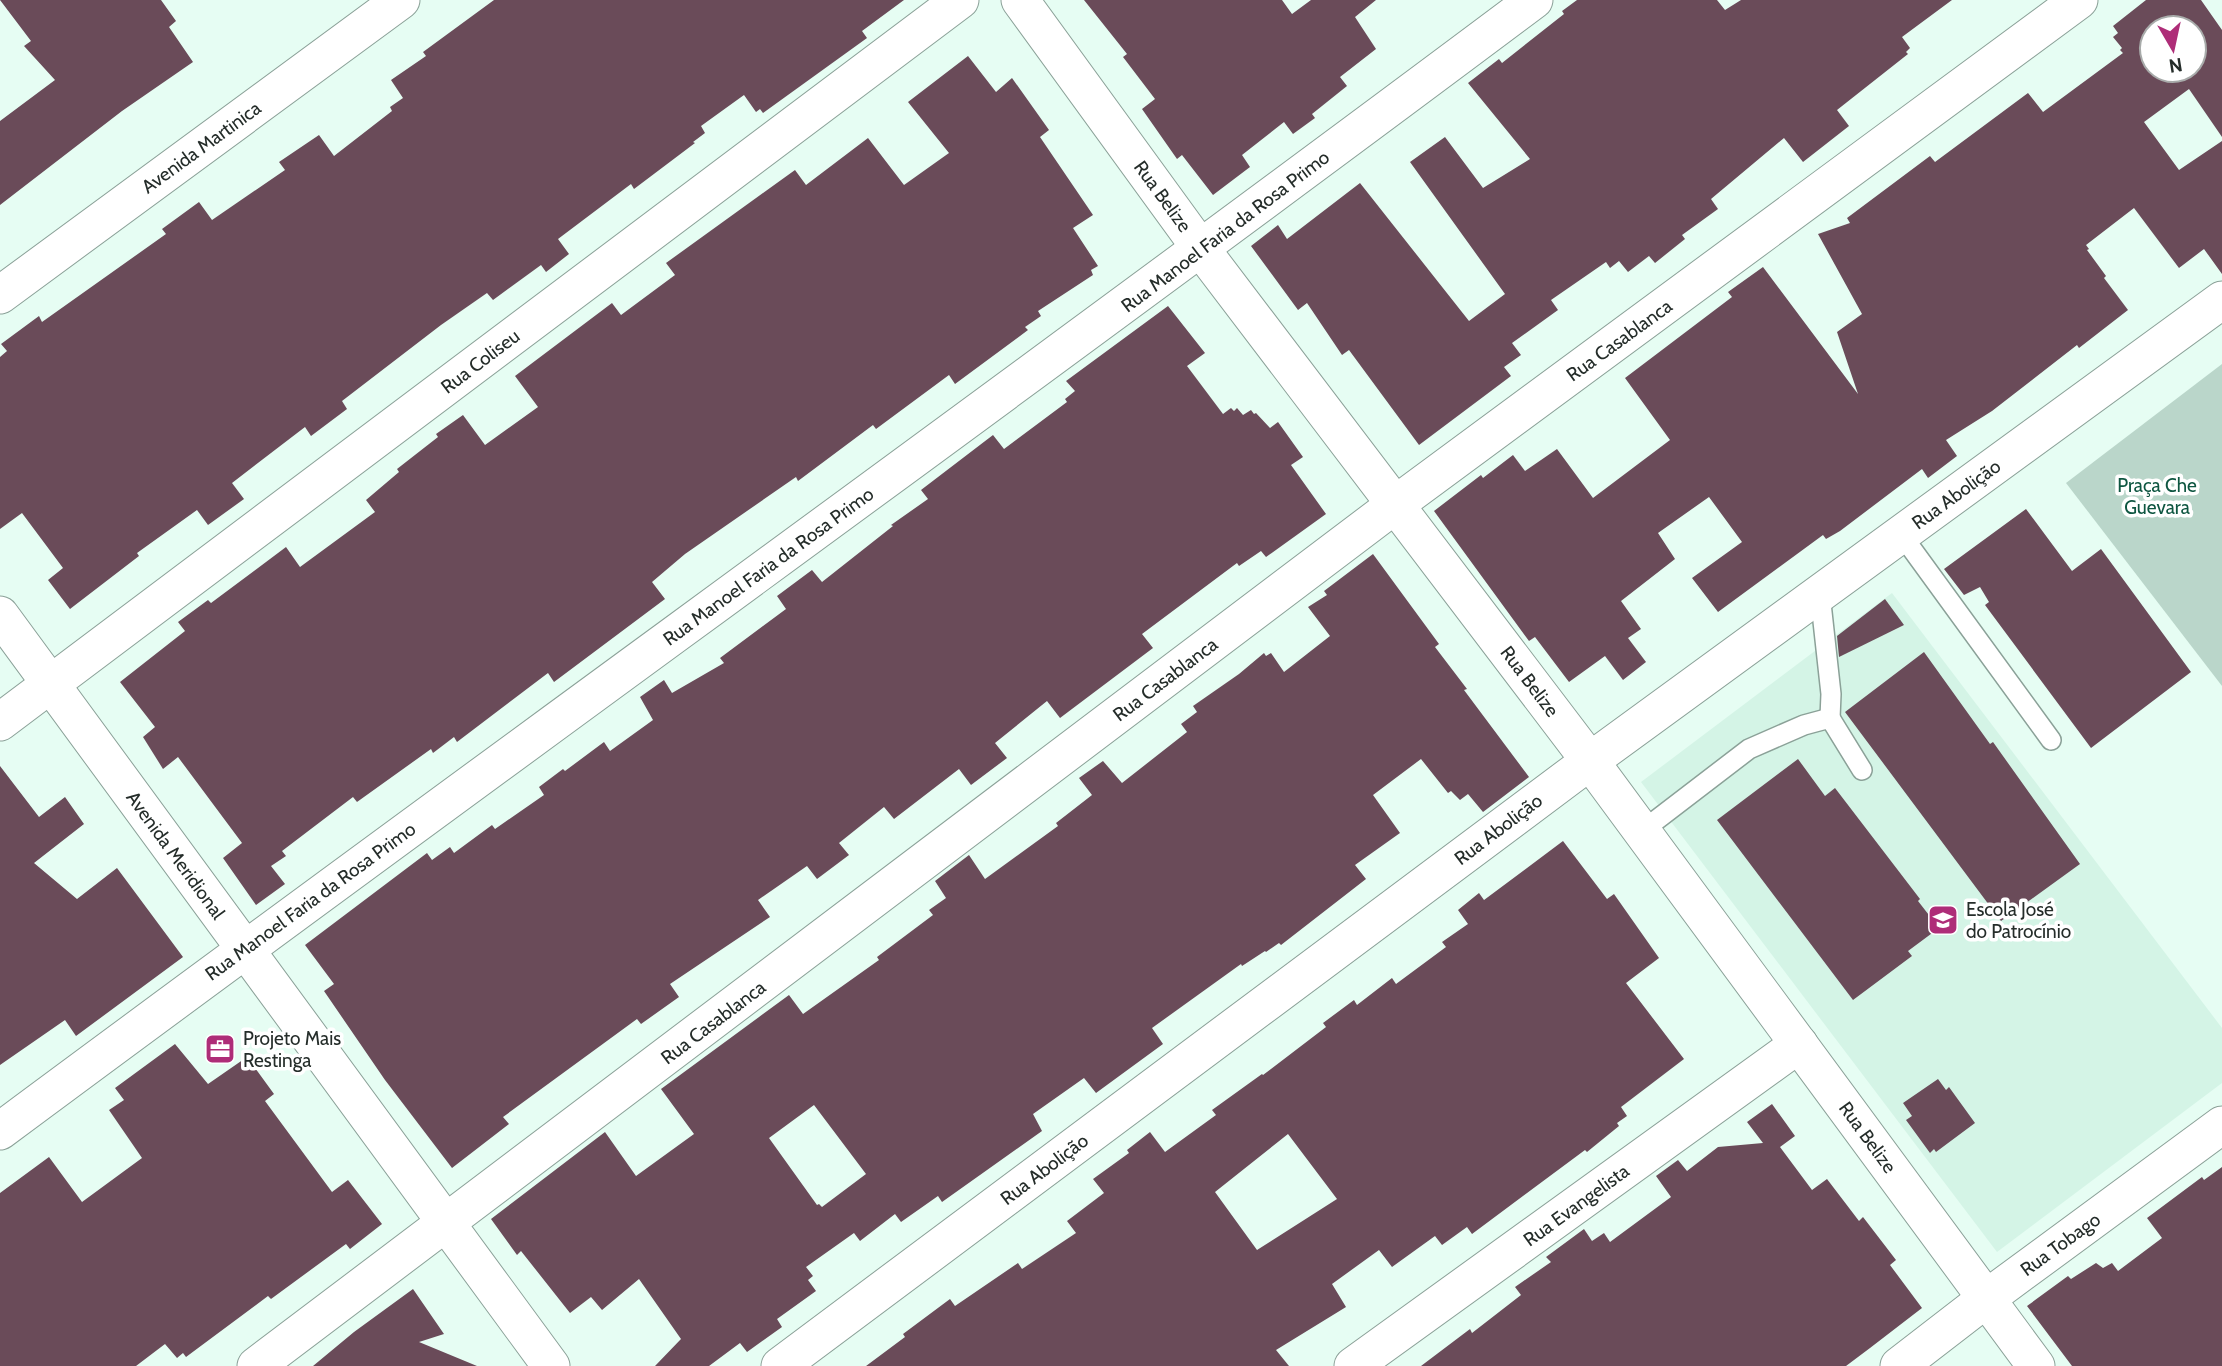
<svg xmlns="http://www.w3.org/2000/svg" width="2222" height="1366" font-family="Cabin,sans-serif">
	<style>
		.built { fill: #d4f4e6 }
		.green { fill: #bad6ca }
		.building { fill: #6a4b59; fill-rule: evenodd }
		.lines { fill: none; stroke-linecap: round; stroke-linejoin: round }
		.lane-casing { stroke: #8ba198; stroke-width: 22 }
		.street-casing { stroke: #8ba198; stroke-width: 39 }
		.lane { stroke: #fff; stroke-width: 19 }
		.street { stroke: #fff; stroke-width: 37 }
		.labels { text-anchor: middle; stroke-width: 7; stroke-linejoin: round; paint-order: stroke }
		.street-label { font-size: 19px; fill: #252d2a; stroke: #fff }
		.park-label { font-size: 19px; fill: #0e5641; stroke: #fff }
		.poi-label { font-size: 19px; fill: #252d2a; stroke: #fff; text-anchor: start }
	</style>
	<rect width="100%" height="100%" fill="#e6fdf3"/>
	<path class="built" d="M1892,593L2222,1028V1083L1997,1252L1641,782Z"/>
	<path class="green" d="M2222,364V686L2066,483Z"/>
	<g class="building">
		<path d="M0,0H161L176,21L169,27L193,62L122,111L0,205V121L55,80L24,46L31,41Z"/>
		<path d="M494,0H904L862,31L867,38L763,113L760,109L756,112L744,95L701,126L705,133L693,142L695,143L634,189L631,184L558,239L569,254L546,272L541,265L493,300L487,293L441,325L342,401L347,409L311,436L305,427L232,483L244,499L208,525L197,510L137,553L139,556L70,609L48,580L63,568L22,513L0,529V357L7,351L1,344L39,316L42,322L166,234L162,229L199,202L212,220L285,170L279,162L319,135L334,156L392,111L390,107L403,98L391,80L426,56L423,52Z"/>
		<path d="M1084,0H1282L1292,14L1311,0H1376L1355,17L1376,49L1340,77L1347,86L1312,114L1315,118L1293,134L1284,122L1242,155L1250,167L1213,195L1182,155L1177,159L1142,109L1155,99L1123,57L1127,54Z"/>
		<path d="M1577,0H1717L1725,10L1741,0H1952L1902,37L1910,48L1906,52L1908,54L1837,110L1849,126L1803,162L1784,138L1711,199L1718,209L1682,235L1685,239L1655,263L1649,256L1628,272L1619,261L1610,268L1606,262L1551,300L1558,310L1512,343L1521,355L1504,367L1511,376L1419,445L1349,350L1342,355L1307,303L1298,310L1251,246L1278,225L1287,239L1360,183L1469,321L1505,294L1410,162L1445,137L1483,188L1530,159L1468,83L1499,59L1502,63L1564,14L1562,11Z"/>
		<path d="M2146,0H2201L2222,30V137L2189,89L2144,122L2179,170L2222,141V274L2204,249L2179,268L2134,208L2086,245L2089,249L2087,250L2106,276L2104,278L2128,310L2079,348L2077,345L1992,411L1946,440L1957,456L1928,478L1922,469L1840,531L1826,539L1823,535L1718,612L1692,578L1742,542L1709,497L1658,533L1675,559L1621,601L1641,629L1628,638L1646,662L1623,680L1605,656L1569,682L1535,637L1529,641L1434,511L1481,475L1483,478L1513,455L1525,471L1557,449L1593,498L1670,440L1625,378L1732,297L1728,292L1763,267L1858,394L1837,332L1862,314L1818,234L1850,223L1847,218L1930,156L1935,162L2028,93L2043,112L2123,53L2120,50L2122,48L2113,37L2118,33L2113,26ZM2152,28H2194V70H2152Z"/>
		<path d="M968,56L996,92L1012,78L1049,130L1040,137L1093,215L1073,228L1098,266L1091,270L1093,275L1038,311L1041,316L1025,327L1028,330L955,384L949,375L876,429L873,425L798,481L796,477L685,554L652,582L665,599L554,682L548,673L457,742L454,737L433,753L431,749L357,802L353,797L282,851L286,856L271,866L285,884L256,905L223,858L242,843L178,757L163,769L143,737L155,727L120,682L185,631L178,622L208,600L211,603L286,547L300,567L375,512L366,500L399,472L397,469L438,437L436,434L463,415L485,445L538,407L515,376L612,303L621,315L675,275L666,263L795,170L806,185L868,138L904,185L949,153L908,102Z"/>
		<path d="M1168,306L1205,353L1187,366L1223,414L1231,408L1234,411L1237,408L1243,415L1251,410L1254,414L1256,413L1270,428L1278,422L1303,457L1291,465L1326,514L1266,557L1261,551L1239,566L1237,563L1142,634L1153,648L1060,718L1047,701L995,743L1007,758L971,785L959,769L894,819L884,807L839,843L849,855L817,879L807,866L758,900L770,917L670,984L679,997L641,1024L637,1019L503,1117L509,1124L452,1168L385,1080L324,991L334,984L305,945L427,853L432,860L450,847L454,853L492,825L495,829L544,795L539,787L563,769L565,771L604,742L610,751L653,720L640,697L664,680L672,693L724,663L720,658L786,609L777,596L812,570L822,582L893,526L891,525L928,499L921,490L993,435L1004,449L1067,402L1065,399L1075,391L1066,381Z"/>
		<path d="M2026,509L2072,571L2101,549L2191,672L2091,748L1985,605L1989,602L1980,587L1964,595L1944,569Z"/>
		<path d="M1373,554L1439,644L1435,647L1467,689L1464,690L1529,777L1483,812L1468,794L1460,800L1451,791L1448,793L1421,759L1373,795L1400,833L1355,865L1366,879L1281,945L1279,943L1266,952L1265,951L1242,966L1241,964L1152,1028L1163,1044L1096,1093L1084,1078L1033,1114L1042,1131L942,1202L938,1196L901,1222L895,1214L860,1241L854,1233L806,1267L813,1276L808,1280L816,1291L777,1319L782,1327L747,1352L740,1343L709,1366H655L681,1339L639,1279L602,1310L591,1297L570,1313L521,1251L517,1255L491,1219L605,1132L636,1176L694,1134L661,1089L789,995L803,1014L879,960L877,957L933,915L929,910L946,898L935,881L969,855L985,879L1058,826L1056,823L1092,795L1079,778L1103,761L1122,783L1187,732L1181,724L1197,712L1193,706L1239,674L1264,653L1266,656L1271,653L1284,672L1330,636L1308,607L1327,595L1324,591ZM814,1105L866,1174L822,1207L819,1204L817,1205L769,1138Z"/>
		<path d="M1885,599L1904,625L1839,657L1837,636Z"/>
		<path d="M1924,652L1990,744L1993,742L2080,864L2001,921L1845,712Z"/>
		<path d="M1798,759L1825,796L1835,788L1920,899L1918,901L1939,928L1908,951L1912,956L1853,1000L1717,820Z"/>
		<path d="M0,766L39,817L65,797L84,824L34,863L77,899L117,868L183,957L76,1036L65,1020L0,1065Z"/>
		<path d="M1563,841L1607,899L1614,894L1659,958L1626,983L1684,1059L1621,1107L1627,1116L1617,1123L1619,1126L1587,1152L1585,1150L1472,1234L1467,1227L1442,1245L1435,1236L1392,1267L1379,1250L1332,1284L1346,1307L1276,1350L1289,1366H866L905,1337L903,1334L950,1299L955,1306L1018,1263L1022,1269L1076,1233L1067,1221L1104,1193L1093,1179L1129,1153L1127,1150L1150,1132L1165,1152L1216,1115L1212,1110L1262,1074L1263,1075L1326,1027L1323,1023L1354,1000L1357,1005L1392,978L1396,984L1446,947L1442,942L1468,924L1458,910L1479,893L1484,900ZM1288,1134L1337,1199L1257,1250L1215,1192Z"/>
		<path d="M175,1044L208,1084L247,1057L274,1094L265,1101L332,1192L348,1180L382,1224L350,1249L346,1244L271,1299L268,1296L186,1357L183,1353L177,1358L165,1344L136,1366H0V1193L49,1157L82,1202L142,1158L109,1110L124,1100L115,1088Z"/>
		<path d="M1938,1079L1946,1090L1949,1087L1975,1123L1936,1152L1934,1149L1930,1153L1906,1120L1912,1116L1903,1103Z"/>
		<path d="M1772,1104L1795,1136L1780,1147L1812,1190L1827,1179L1859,1221L1863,1217L1896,1260L1890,1265L1922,1308L1870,1348L1846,1366H1421L1470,1329L1472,1333L1521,1295L1515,1287L1551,1262L1546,1257L1584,1229L1592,1241L1604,1233L1610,1242L1671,1197L1656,1176L1678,1160L1687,1171L1718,1147L1763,1143L1747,1122Z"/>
		<path d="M2222,1167V1366H2072L2027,1306L2068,1276L2071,1279L2096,1263L2103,1268L2112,1263L2118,1271L2162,1238L2147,1218L2202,1177L2204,1180Z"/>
		<path d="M413,1289L444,1334L419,1342L477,1366H313L354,1332Z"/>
	</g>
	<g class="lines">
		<g class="lane-casing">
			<g id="lane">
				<path d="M1901,534L2051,740"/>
				<path d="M1820,594L1831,694L1830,718"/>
				<path d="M1642,831L1749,749L1804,725L1830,718L1862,770"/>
			</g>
		</g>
		<g class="street-casing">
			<g id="street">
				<path d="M1020,0L1201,249L1590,761L2036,1366"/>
				<path d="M0,295L401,0"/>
				<path d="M0,615L551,1366"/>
				<path d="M0,722L960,0"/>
				<path d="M0,1131C510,752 1026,381 1534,0"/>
				<path d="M256,1366L1396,504L2079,0"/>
				<path d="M780,1366L1590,761L2222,300"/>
				<path d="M1353,1366L1799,1044"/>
				<path d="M1899,1366L1987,1298L2222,1125"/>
			</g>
		</g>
		<use href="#lane" class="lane"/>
		<use href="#street" class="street"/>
	</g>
	<defs>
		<g id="school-square" transform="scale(1.575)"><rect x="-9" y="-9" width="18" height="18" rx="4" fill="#ae2d78" stroke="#fff"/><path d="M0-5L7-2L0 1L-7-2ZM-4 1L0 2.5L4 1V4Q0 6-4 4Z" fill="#fff"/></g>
		<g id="office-square" transform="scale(1.575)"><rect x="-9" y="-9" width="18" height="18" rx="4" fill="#ae2d78" stroke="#fff"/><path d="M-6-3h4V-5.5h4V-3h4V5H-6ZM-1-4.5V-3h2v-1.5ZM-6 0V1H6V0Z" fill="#fff"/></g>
	</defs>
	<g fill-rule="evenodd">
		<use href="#school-square" x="1943" y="920"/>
		<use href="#office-square" x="220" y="1049"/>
	</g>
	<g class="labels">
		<g class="street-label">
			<text transform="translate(201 147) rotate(-36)" y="7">Avenida Martinica</text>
			<text transform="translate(1163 196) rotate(54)" y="7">Rua Belize</text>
			<text transform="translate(1225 231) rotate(-37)" y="7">Rua Manoel Faria da Rosa Primo</text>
			<text transform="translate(1619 340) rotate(-36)" y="7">Rua Casablanca</text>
			<text transform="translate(480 361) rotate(-37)" y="7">Rua Coliseu</text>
			<text transform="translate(1956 494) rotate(-36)" y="7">Rua Abolição</text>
			<text transform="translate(768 566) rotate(-36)" y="7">Rua Manoel Faria da Rosa Primo</text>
			<text transform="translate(1165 679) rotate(-37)" y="7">Rua Casablanca</text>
			<text transform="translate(1530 681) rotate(53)" y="7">Rua Belize</text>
			<text transform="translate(1498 829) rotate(-37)" y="7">Rua Abolição</text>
			<text transform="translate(176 855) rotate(54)" y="7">Avenida Meridional</text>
			<text transform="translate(310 901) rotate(-36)" y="7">Rua Manoel Faria da Rosa Primo</text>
			<text transform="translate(713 1022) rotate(-37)" y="7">Rua Casablanca</text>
			<text transform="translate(1868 1137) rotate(54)" y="7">Rua Belize</text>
			<text transform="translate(1044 1169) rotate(-37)" y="7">Rua Abolição</text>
			<text transform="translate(1576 1205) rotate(-36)" y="7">Rua Evangelista</text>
			<text transform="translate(2060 1244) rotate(-36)" y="7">Rua Tobago</text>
		</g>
		<g class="park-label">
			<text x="2157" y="492">Praça Che<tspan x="2157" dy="22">Guevara</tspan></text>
		</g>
		<g class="poi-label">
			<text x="1966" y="916">Escola José<tspan x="1966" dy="22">do Patrocínio</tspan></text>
			<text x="243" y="1045">Projeto Mais<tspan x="243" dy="22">Restinga</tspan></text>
		</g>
	</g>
	<g transform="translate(2173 49) rotate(171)"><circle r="33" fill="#ffffff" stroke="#a8abaa" stroke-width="2"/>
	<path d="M0-5L12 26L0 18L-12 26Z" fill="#ae2d78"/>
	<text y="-10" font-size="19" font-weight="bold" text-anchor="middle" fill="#252d2a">N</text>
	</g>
</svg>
